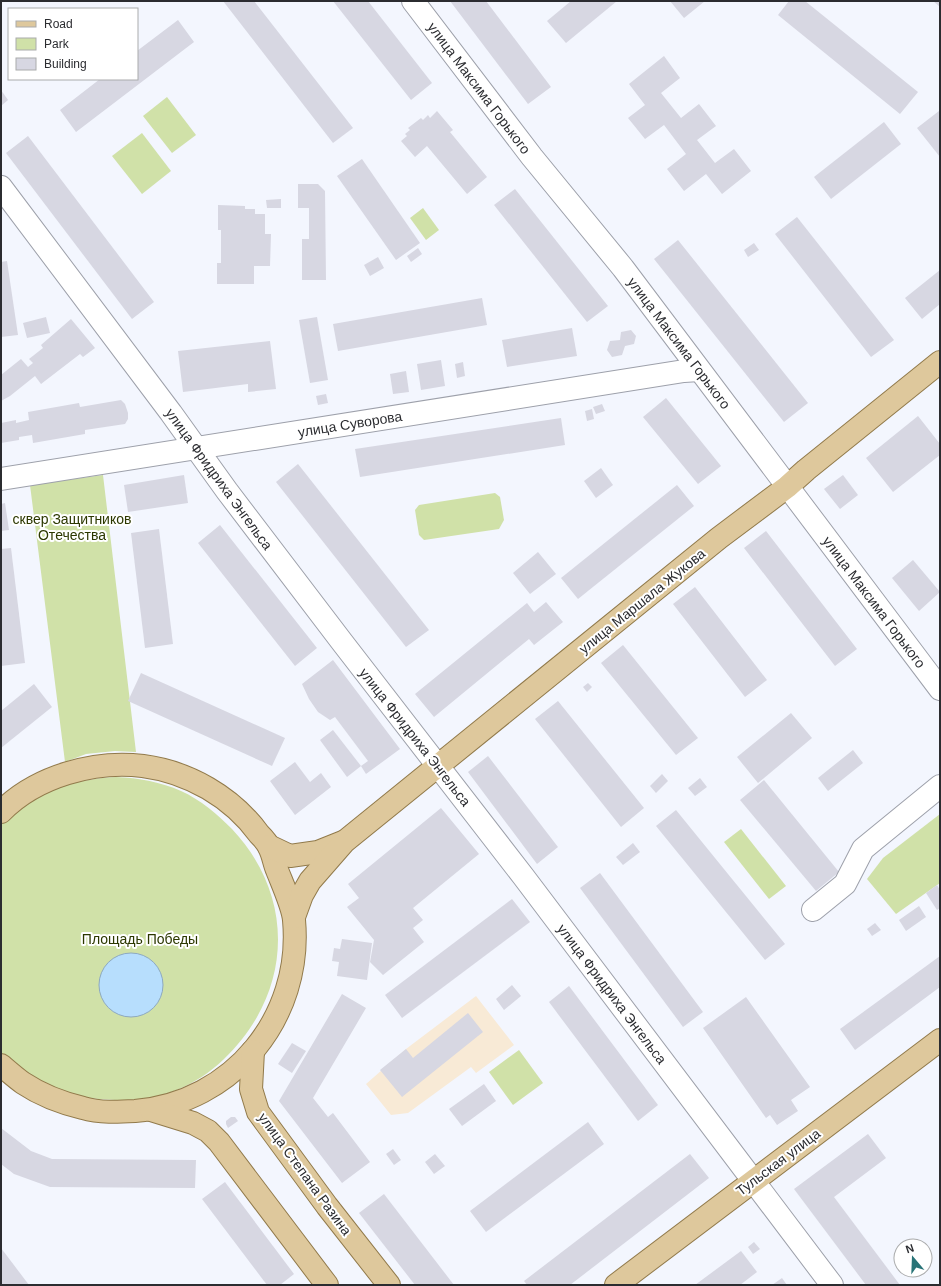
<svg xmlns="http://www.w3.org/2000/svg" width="941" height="1286" font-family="Arial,sans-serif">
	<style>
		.industrial { fill: #f8ead6 }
		.green { fill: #d0e1a8 }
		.water { fill: #b7defd; stroke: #8da9c0 }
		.building { fill: #d7d7e2 }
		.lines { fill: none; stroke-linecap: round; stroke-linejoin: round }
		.minor-casing { stroke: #9da0aa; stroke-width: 24 }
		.major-casing { stroke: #917a4b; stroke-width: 24 }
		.minor { stroke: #fff; stroke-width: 22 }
		.major { stroke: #dec89c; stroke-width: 22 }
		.labels { text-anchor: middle; stroke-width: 4; stroke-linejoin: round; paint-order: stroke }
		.street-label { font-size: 14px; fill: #2b2c30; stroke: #fff }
		.park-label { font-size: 14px; fill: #2c3800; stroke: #fff }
	</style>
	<rect width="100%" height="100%" fill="#f3f6fe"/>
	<path class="industrial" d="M476,996L514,1045L476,1073L471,1067L408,1113L391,1115L366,1084L406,1049Z"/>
	<g class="green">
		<path d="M167,97L196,135L172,153L143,116Z"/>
		<path d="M142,133L171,171L142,194L112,156Z"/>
		<path d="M423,208L439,230L426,240L410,218Z"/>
		<path d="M103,475L136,752L115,751L86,754L65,762L30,485Z"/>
		<path d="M495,493L500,497L504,520L499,529L424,540L419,535L415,510L419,505Z"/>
		<path d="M116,777C139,778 161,782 181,791C201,800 217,814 232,829C297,898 292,994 224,1059C194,1088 156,1102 115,1100C97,1099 64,1097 49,1089C43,1086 38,1082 33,1079C22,1072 12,1065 1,1058V825C31,793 73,779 116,777Z"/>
		<path d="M940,814V883L896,914L867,879L883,858Z"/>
		<path d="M741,829L786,886L769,899L724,842Z"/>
		<path d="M519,1050L543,1083L513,1105L489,1072Z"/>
	</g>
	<circle class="water" cx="131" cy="985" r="32"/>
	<g class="building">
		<path d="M223,1H254L353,128L333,143Z"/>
		<path d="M333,1H368L432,83L411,100Z"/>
		<path d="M450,1H486L551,87L528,104Z"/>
		<path d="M571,1H617L566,43L547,21Z"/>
		<path d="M670,1H705L684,18Z"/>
		<path d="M789,1H805L918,92L900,114L778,15Z"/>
		<path d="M933,1H940V7Z"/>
		<path d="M178,20L194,42L76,132L60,110L100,79H137V51Z"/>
		<path d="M664,56L680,78L661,93L681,118L699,104L716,126L697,140L715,163L734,149L751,171L722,194L706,174L684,191L667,169L686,154L664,125L645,139L628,118L645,105L629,84Z"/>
		<path d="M1,90L8,100L1,106Z"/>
		<path d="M437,111L453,130L450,132L487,177L467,194L427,146L415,157L401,141L407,136L405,134L410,130L408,128L421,118L423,120L428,115L430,118Z"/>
		<path d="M939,111L940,112V157L917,128Z"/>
		<path d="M884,122L901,144L831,199L814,177Z"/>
		<path d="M28,136L154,302L132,319L6,153Z"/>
		<path d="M362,159L420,243L396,260L337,176Z"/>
		<path d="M298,184H318L325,191L326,280H302V239H309V208H298Z"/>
		<path d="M515,189L608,306L587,322L494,205Z"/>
		<path d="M281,199V208H267L266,200Z"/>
		<path d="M218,205L245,206V209H255V214H265V234H271L270,266H254V284H217V263H221V230H218Z"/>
		<path d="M797,217L894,340L871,357L775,234Z"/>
		<path d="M678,240L808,403L784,422L654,259Z"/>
		<path d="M754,243L759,250L748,257L744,250Z"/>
		<path d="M418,248L422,254L411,262L407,256Z"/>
		<path d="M378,257L384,268L370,276L364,265Z"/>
		<path d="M7,261L18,335L1,337V262Z"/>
		<path d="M940,270V304L922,319L905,298Z"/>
		<path d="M482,298L487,325L338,351L333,324Z"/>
		<path d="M46,317L50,333L27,338L23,323Z"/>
		<path d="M317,317L328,380L310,383L299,320Z"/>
		<path d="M71,319L95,348L83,357L80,354L41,384L35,376L10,396L1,401V375L21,359L28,367L33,363L29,359L43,348L41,345Z"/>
		<path d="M572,328L577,356L507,367L502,340Z"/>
		<path d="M631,330L636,336L634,344L625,346L622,355L612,357L607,350L610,341L620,340L621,332Z"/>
		<path d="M270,341L276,389L248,392V384L183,392L178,351Z"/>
		<path d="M441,360L445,386L421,390L417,364Z"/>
		<path d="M463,362L465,376L457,378L455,364Z"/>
		<path d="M406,371L409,392L393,394L390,374Z"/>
		<path d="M326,394L328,403L318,405L316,396Z"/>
		<path d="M666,398L721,466L698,484L643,417Z"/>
		<path d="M121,400L125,404L128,413V419L125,424L85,430V434L33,443L32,435L19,437V440L1,443V423L16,420V423L29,420L28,412L79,403L80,407Z"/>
		<path d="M602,404L605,411L596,414L593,407Z"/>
		<path d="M592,409L594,419L587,421L585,411Z"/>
		<path d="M918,416L940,444V455L893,492L866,458Z"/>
		<path d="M561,418L565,445L360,477L355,449Z"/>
		<path d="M298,464L429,630L406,647L276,482Z"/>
		<path d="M601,468L613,485L596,498L584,481Z"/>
		<path d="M184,475L188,503L128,512L124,485Z"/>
		<path d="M843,475L858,495L840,509L824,489Z"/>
		<path d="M677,485L694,506L578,599L561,578Z"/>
		<path d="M5,503L9,530L1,531V504Z"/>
		<path d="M220,525L317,648L295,666L198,543Z"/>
		<path d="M159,529L173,644L145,648L131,533Z"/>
		<path d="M766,531L857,649L835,666L744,548Z"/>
		<path d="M11,548L25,663L1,666V549Z"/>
		<path d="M538,552L556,574L530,594L513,573Z"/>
		<path d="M913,560L940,592L919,611L892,578Z"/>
		<path d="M695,587L767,680L745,697L673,604Z"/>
		<path d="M546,602L563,622L534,645L529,639L434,717L415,694L527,603L534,612Z"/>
		<path d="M623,645L698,738L676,755L601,663Z"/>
		<path d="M333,660L400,749L366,774L361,766L368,761L335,717L330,720L318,712L309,699L302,684Z"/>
		<path d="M141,673L285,738L272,766L128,701Z"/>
		<path d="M588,683L592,687L587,692L583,687Z"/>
		<path d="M34,684L52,707L1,748V711Z"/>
		<path d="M558,701L644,808L621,827L535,719Z"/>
		<path d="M791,713L812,738L758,783L737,757Z"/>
		<path d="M333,730L361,766L347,777L320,740Z"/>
		<path d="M853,750L863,763L828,791L818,778Z"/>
		<path d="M488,756L558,847L537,864L468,772Z"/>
		<path d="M295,762L310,782L321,773L331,787L295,815L270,781Z"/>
		<path d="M662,774L668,781L656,793L650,786Z"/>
		<path d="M700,778L707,787L695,796L688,788Z"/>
		<path d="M764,780L839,872L816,891L740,800Z"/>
		<path d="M441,808L479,854L413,908L423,920L413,928L424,942L383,975L370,962L374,940L347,907L359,898L348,884Z"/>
		<path d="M676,810L785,944L765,960L656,826Z"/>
		<path d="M633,843L640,852L623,865L616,857Z"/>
		<path d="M600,873L703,1012L683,1027L580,888Z"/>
		<path d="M937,885L940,890V908L937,910L926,893Z"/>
		<path d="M512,899L530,922L402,1018L385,995Z"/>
		<path d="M919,906L926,917L906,931L899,920Z"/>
		<path d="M875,923L881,930L872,936L867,929Z"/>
		<path d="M342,939L372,943L367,980L337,976L339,962L332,961L334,948L340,949Z"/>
		<path d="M940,956V987L855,1050L840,1029Z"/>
		<path d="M512,985L521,996L504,1010L496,999Z"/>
		<path d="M569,986L658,1105L638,1121L549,1002Z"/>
		<path d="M342,994L366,1008L313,1098L328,1117L333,1113L370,1162L342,1183L279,1101Z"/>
		<path d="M746,997L810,1087L791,1100L798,1111L777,1125L770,1115L766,1118L703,1028Z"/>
		<path d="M468,1013L483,1032L402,1097L380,1070L406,1049L413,1058Z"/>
		<path d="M292,1043L306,1051L292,1073L278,1064Z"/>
		<path d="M484,1084L496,1101L462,1126L449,1109Z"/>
		<path d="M231,1117H235L238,1121L228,1128L226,1124V1121Z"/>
		<path d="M588,1122L604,1144L486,1232L470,1211Z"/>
		<path d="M1,1128L31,1151L52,1159L196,1160L195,1188L50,1187L14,1174L1,1164Z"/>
		<path d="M868,1134L886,1158L834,1197L900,1285H866L794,1189Z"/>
		<path d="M393,1149L401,1160L394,1165L386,1154Z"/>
		<path d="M435,1154L445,1166L434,1174L425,1162Z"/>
		<path d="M690,1154L709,1178L570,1285H527L524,1281Z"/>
		<path d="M225,1182L294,1274L280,1285H267L202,1199Z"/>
		<path d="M384,1194L454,1285H415L359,1213Z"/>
		<path d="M754,1242L760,1249L753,1254L748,1247Z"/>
		<path d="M1,1248L29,1285H1Z"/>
		<path d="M741,1251L757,1272L740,1285H695Z"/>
		<path d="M782,1278L787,1285H772Z"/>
	</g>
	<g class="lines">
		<g class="minor-casing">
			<g id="minor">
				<path d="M413,1L532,157L623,268L940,689"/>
				<path d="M1,187L171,413L227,491L342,642L523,876L832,1285"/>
				<path d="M1,479L684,371L699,370"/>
				<path d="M813,910L845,884L863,849L940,786"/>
			</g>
		</g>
		<g class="major-casing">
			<g id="major">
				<path d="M1,812C36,776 95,760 143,766C189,772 232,797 259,834C263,838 267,842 269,847C273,854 274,863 277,870C282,883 293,907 294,920C303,1017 233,1103 135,1111C118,1112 100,1113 83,1108C62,1103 41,1095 23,1083C16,1078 8,1071 1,1065"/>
				<path d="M269,846L290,856L318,852L343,842"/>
				<path d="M294,917L302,895L310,881L344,842L719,538L787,487L806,470L940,362"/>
				<path d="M253,1051L251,1089L258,1112L327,1206L389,1285"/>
				<path d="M151,1110L193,1123L208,1131L219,1142L327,1285"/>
				<path d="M616,1285L940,1040"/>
			</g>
		</g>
		<use href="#minor" class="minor"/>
		<use href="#major" class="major"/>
	</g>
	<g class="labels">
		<g class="street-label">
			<text transform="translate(479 88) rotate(53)" y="5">улица Максима Горького</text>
			<text transform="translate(679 343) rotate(53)" y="5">улица Максима Горького</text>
			<text transform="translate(350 424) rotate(-9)" y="5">улица Суворова</text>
			<text transform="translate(219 479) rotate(54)" y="5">улица Фридриха Энгельса</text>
			<text transform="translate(642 601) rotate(-39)" y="5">улица Маршала Жукова</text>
			<text transform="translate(874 602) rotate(53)" y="5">улица Максима Горького</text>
			<text transform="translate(415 737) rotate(52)" y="5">улица Фридриха Энгельса</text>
			<text transform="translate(612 994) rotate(53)" y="5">улица Фридриха Энгельса</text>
			<text transform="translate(778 1162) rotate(-37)" y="5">Тульская улица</text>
			<text transform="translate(305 1174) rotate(54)" y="5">улица Степана Разина</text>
		</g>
		<g class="park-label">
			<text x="72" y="524">сквер Защитников<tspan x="72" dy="16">Отечества</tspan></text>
			<text x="140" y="944">Площадь Победы</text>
		</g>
	</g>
	<rect width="941" height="1286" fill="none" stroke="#2b2c30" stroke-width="4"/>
	<rect x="8" y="8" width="130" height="72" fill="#ffffff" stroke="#aaabac"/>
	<rect x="16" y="21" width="20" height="6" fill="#dec89c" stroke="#aaabac"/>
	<text x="44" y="28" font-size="12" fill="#2b2c30">Road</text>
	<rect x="16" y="38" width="20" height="12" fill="#d0e1a8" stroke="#aaabac"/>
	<text x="44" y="48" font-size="12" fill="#2b2c30">Park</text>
	<rect x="16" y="58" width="20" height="12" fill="#d7d7e2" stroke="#aaabac"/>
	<text x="44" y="68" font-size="12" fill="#2b2c30">Building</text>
	<g transform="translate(913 1258) rotate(341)"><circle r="19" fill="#ffffff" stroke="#aaabac"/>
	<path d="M0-3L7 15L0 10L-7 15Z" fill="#287377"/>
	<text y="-6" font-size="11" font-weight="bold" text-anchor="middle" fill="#2b2c30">N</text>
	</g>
</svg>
